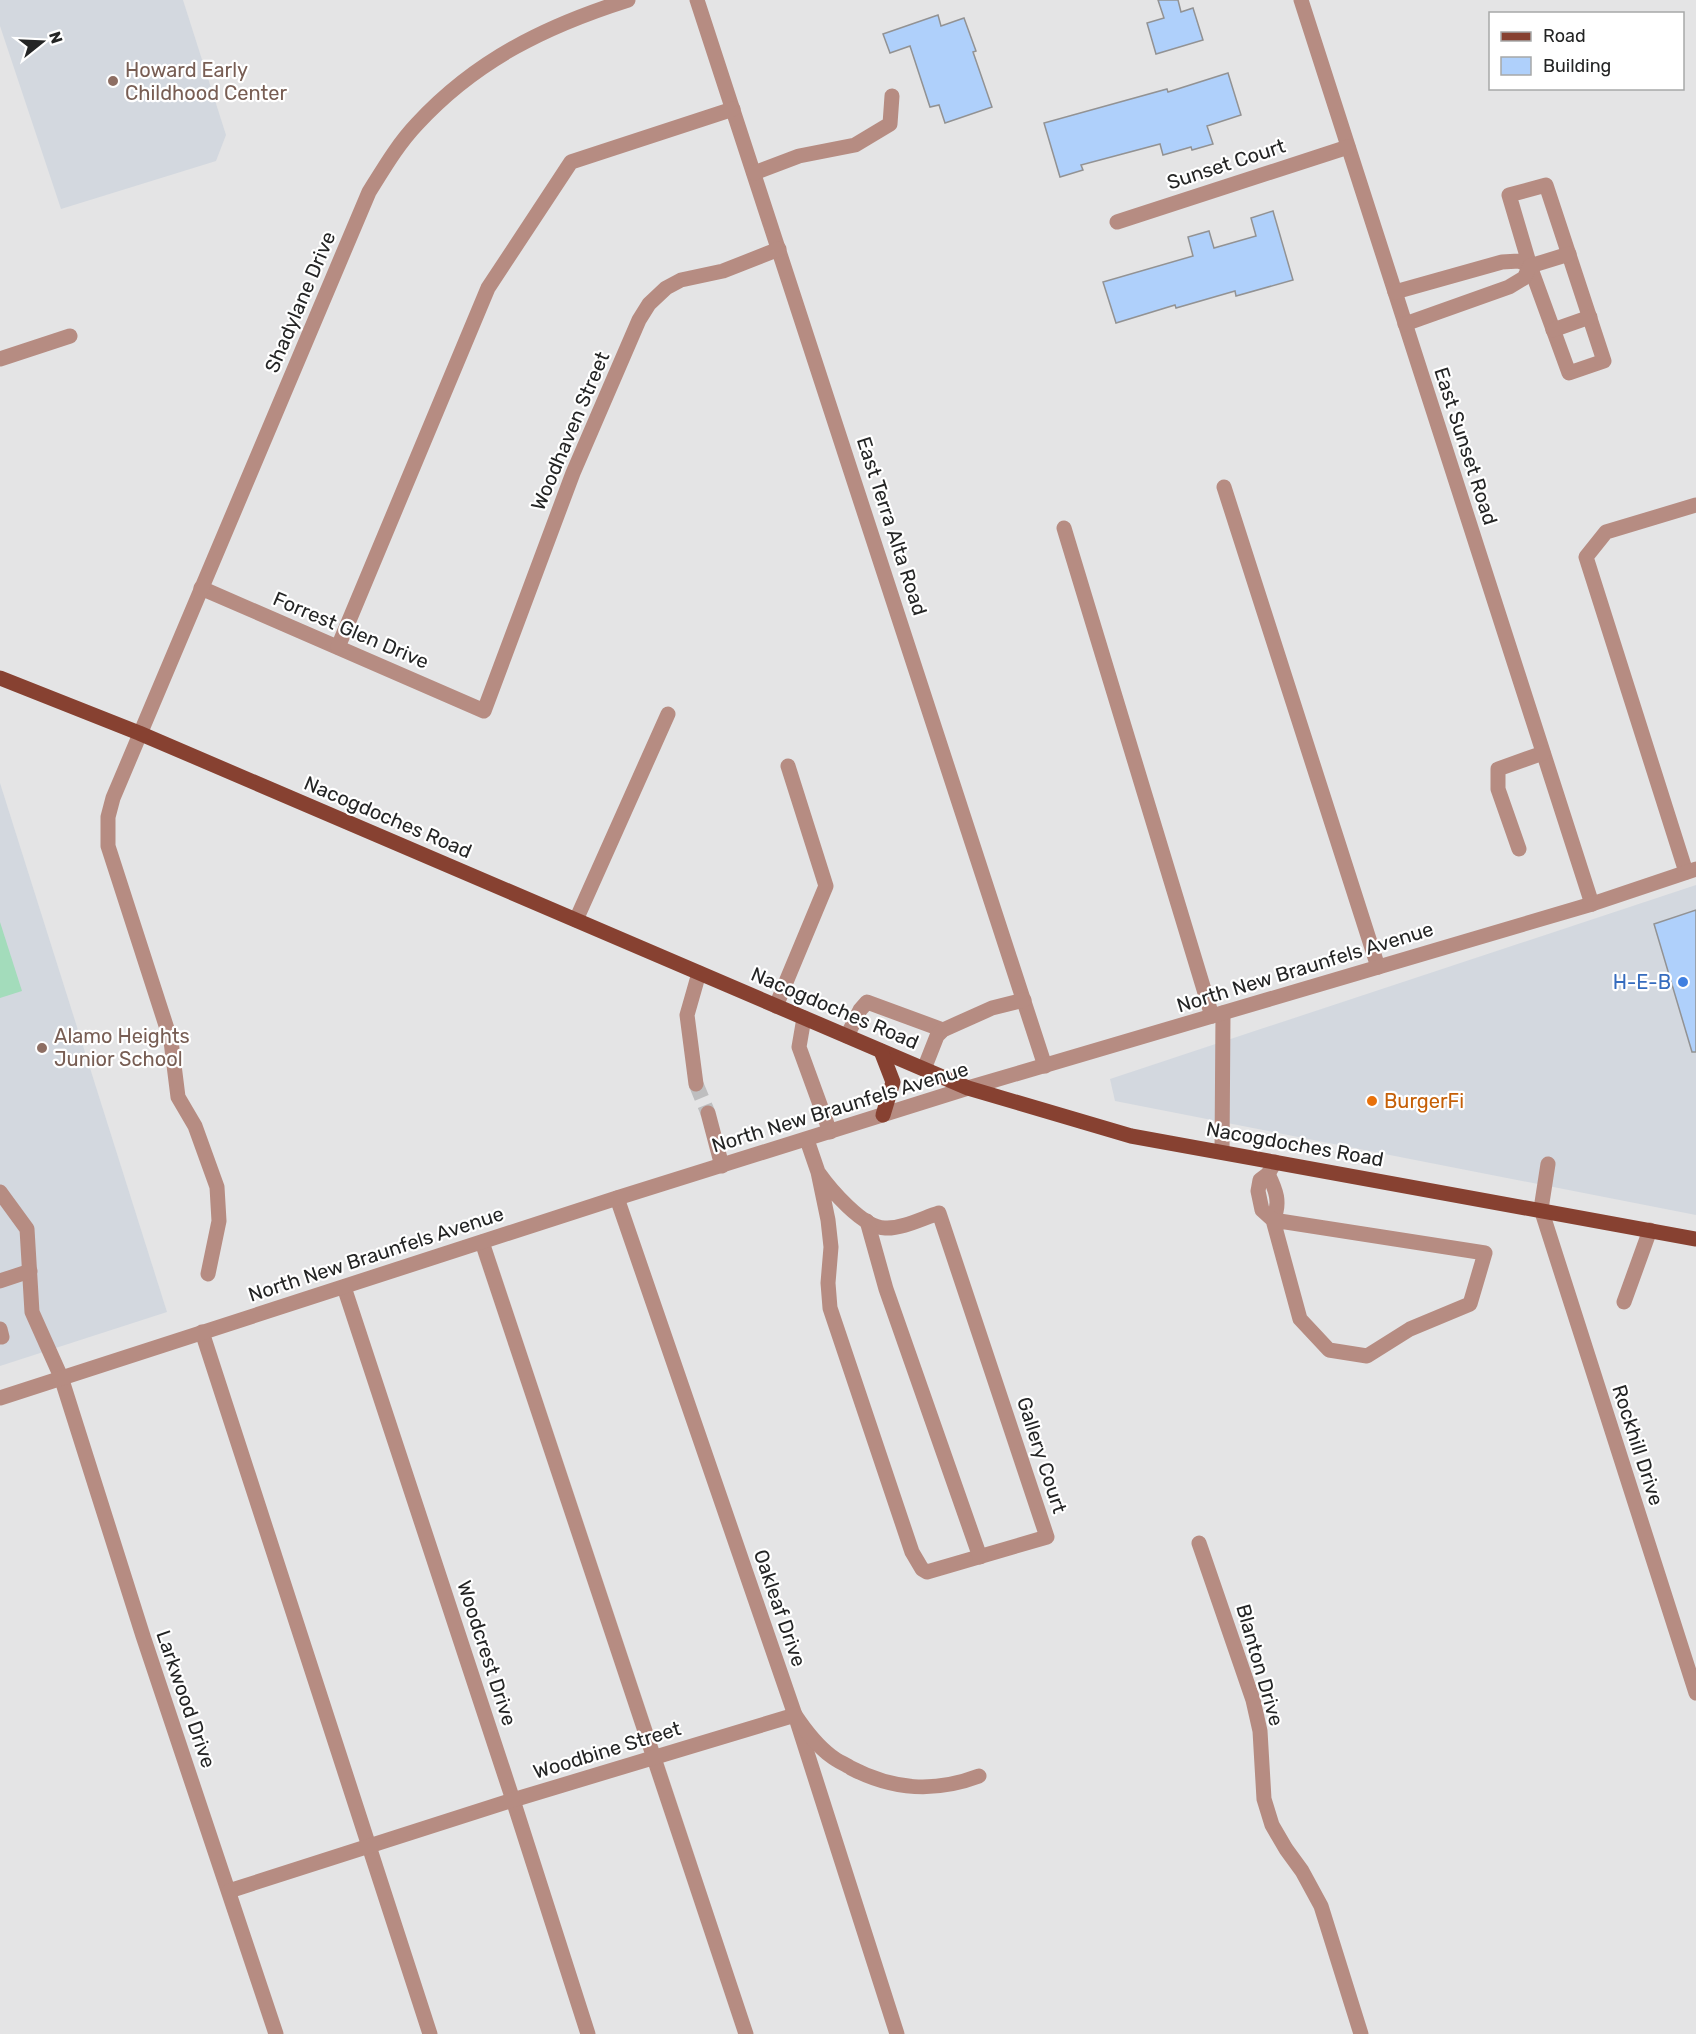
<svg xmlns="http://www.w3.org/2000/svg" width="1696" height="2034" font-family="Rubik,sans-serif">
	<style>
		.built { fill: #d3d8df }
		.green { fill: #a3dcbb }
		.building { fill: #afd0fb; stroke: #929293; stroke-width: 1.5 }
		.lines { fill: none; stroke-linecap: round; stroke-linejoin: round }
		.minor-tunnel { stroke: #bebebf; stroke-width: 15; stroke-dasharray: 15 8; stroke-linecap: butt }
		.minor { stroke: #b68c82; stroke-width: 15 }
		.major { stroke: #874131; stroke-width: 15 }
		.education-dot { fill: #8d6e63; stroke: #fff; stroke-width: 2 }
		.shop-dot { fill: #3f7fe0; stroke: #fff; stroke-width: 2 }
		.food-dot { fill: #e8710a; stroke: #fff; stroke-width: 2 }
		.labels { text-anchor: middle; stroke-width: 4.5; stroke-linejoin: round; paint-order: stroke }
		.education-label { font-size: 20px; fill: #785e54; stroke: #fff; text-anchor: start }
		.street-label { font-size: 20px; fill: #242525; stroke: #fff }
		.shop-label { font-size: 20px; fill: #366cbe; stroke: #fff; text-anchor: end }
		.food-label { font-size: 20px; fill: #c56008; stroke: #fff; text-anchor: start }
	</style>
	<rect width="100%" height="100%" fill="#e4e4e5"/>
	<g class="built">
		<path d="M0,0H183L226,135L216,161L61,209L0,26Z"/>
		<path d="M0,783L167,1312L0,1366Z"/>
		<path d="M1696,885V1215L1115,1101L1110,1079Z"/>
	</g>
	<path class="green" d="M0,922L22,991L0,998Z"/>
	<g class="building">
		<path d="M1158,0H1178L1181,12L1193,8L1203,40L1156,54L1147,23L1164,18Z"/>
		<path d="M938,15L941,26L964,18L976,51L973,52L992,107L945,123L939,105L930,107L910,46L890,53L883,34Z"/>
		<path d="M1228,73L1241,115L1207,126L1213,144L1192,150L1191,147L1163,155L1160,144L1081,165L1083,170L1060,177L1044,123L1167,89L1168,92Z"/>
		<path d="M1273,211L1293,280L1236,296L1235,291L1176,308L1175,305L1116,323L1103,282L1193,256L1188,237L1209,231L1214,248L1256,236L1251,218Z"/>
		<path d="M1696,910V1052H1692L1654,924Z"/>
	</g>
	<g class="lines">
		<path class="minor-tunnel" d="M696,1084L708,1113"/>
		<g class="minor">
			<path d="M697,0L1045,1066"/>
			<path d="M1301,0L1592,904"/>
			<path d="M754,173L799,156L855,145L890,124L892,96"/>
			<path d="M1117,222L1348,147"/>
			<path d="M1395,292L1502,262L1519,261L1530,266L1569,373L1604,361L1546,185L1509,195L1530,266"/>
			<path d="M1405,324L1509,287L1524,278L1530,266L1569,254"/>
			<path d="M1553,330L1590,317"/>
			<path d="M0,359L70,336"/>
			<path d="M1224,487L1378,967"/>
			<path d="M1064,528L1212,1016"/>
			<path d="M201,588L484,711L573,473L639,320L649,304L666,288L681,280L723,271L779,249"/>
			<path d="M338,647L488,288L571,162L733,109"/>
			<path d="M1519,849L1498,789V769L1543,753"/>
			<path d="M1686,872L1586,557L1606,532L1696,505"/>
			<path d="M576,920L668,714"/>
			<path d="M776,1006L826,886L788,766"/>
			<path d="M804,1018L799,1047L830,1132"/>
			<path d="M847,1036L860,1010L867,1002L943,1030"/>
			<path d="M924,1069L937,1036L943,1030L992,1008L1024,1000"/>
			<path d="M696,1084L687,1015L699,973"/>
			<path d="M708,1113L722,1166"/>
			<path d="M807,1140L818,1172L828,1220L831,1247L828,1283L830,1308L912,1552L922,1569L927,1572L1047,1537L939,1213C923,1218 902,1229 885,1228C863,1228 830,1189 818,1172"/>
			<path d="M1222,1152L1223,1013"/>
			<path d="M1548,1164L1541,1209L1696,1693"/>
			<path d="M1268,1174C1276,1190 1281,1203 1273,1220"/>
			<path d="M0,1192L27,1229L32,1312L61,1377L143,1636L276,2034"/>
			<path d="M617,1198L795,1715L897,2034"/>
			<path d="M1273,1220L1485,1253L1470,1304L1410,1329L1367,1356L1329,1350L1300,1319L1273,1220L1262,1210L1258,1191L1260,1180L1268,1174L1275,1162"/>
			<path d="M867,1221L886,1289L980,1557"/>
			<path d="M482,1242L746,2034"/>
			<path d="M208,1274L219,1221L217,1187L195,1126L178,1097L171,1041L108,846V817L113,798L369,192C384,168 398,144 417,124C476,60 546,26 628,0"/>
			<path d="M0,1281L30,1271"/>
			<path d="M344,1287L513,1800L588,2034"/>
			<path d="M1624,1302L1650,1230"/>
			<path d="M0,1329L2,1337H0"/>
			<path d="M202,1332L430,2034"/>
			<path d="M0,1398L617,1198L968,1088L1592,904L1696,869"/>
			<path d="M1199,1543L1253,1700L1260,1731L1264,1799L1272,1825L1286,1849L1302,1871L1321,1906L1361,2034"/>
			<path d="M229,1891L513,1800L795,1715C805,1730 816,1745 831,1756C837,1761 845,1764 851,1768C893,1790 934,1793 979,1776"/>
		</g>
		<g class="major">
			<path d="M0,678L139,733L968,1088L1131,1136L1696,1239"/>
			<path d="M881,1051L893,1082L883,1115"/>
		</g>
	</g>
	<g class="education-dot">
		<circle cx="113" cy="81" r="6"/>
		<circle cx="42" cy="1048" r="6"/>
	</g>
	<circle class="shop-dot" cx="1683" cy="982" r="6"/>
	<circle class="food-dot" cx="1372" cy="1101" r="6"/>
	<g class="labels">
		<g class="education-label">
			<text x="125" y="77">Howard Early<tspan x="125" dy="23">Childhood Center</tspan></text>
			<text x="54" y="1043">Alamo Heights<tspan x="54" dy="23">Junior School</tspan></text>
		</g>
		<g class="street-label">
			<text transform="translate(1226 164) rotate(-18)" y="7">Sunset Court</text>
			<text transform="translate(300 302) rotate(-67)" y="7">Shadylane Drive</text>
			<text transform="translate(570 431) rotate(-67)" y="7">Woodhaven Street</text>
			<text transform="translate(1466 446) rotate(72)" y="7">East Sunset Road</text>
			<text transform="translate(892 526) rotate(72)" y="7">East Terra Alta Road</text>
			<text transform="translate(351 630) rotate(23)" y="7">Forrest Glen Drive</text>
			<text transform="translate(388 817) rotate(23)" y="7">Nacogdoches Road</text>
			<text transform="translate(1305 967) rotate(-17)" y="7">North New Braunfels Avenue</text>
			<text transform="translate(835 1008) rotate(23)" y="7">Nacogdoches Road</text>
			<text transform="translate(840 1107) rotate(-17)" y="7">North New Braunfels Avenue</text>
			<text transform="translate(1295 1144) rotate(10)" y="7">Nacogdoches Road</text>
			<text transform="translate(376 1254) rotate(-18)" y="7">North New Braunfels Avenue</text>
			<text transform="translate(1638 1445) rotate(72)" y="7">Rockhill Drive</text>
			<text transform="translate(1042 1455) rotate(72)" y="7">Gallery Court</text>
			<text transform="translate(780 1608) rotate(71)" y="7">Oakleaf Drive</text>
			<text transform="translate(487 1653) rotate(72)" y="7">Woodcrest Drive</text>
			<text transform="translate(1260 1665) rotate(74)" y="7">Blanton Drive</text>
			<text transform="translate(186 1699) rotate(71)" y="7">Larkwood Drive</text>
			<text transform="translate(607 1750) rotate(-17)" y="7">Woodbine Street</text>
		</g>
		<g class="shop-label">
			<text x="1671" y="989">H-E-B</text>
		</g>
		<g class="food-label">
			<text x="1384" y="1108">BurgerFi</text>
		</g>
	</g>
	<rect x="1489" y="12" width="195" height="78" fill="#ffffff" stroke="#a7a8a8" stroke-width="1.5"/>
	<rect x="1501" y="32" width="30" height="9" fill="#874131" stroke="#a7a8a8" stroke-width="1.5"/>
	<text x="1543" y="42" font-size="18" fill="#242525">Road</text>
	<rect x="1501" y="57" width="30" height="18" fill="#afd0fb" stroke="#a7a8a8" stroke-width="1.5"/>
	<text x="1543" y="72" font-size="18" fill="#242525">Building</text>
	<g transform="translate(42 42) rotate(72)" stroke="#ffffff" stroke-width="4.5" paint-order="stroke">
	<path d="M0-4.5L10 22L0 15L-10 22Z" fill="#242525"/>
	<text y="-9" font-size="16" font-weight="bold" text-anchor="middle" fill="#242525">N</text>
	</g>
</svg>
